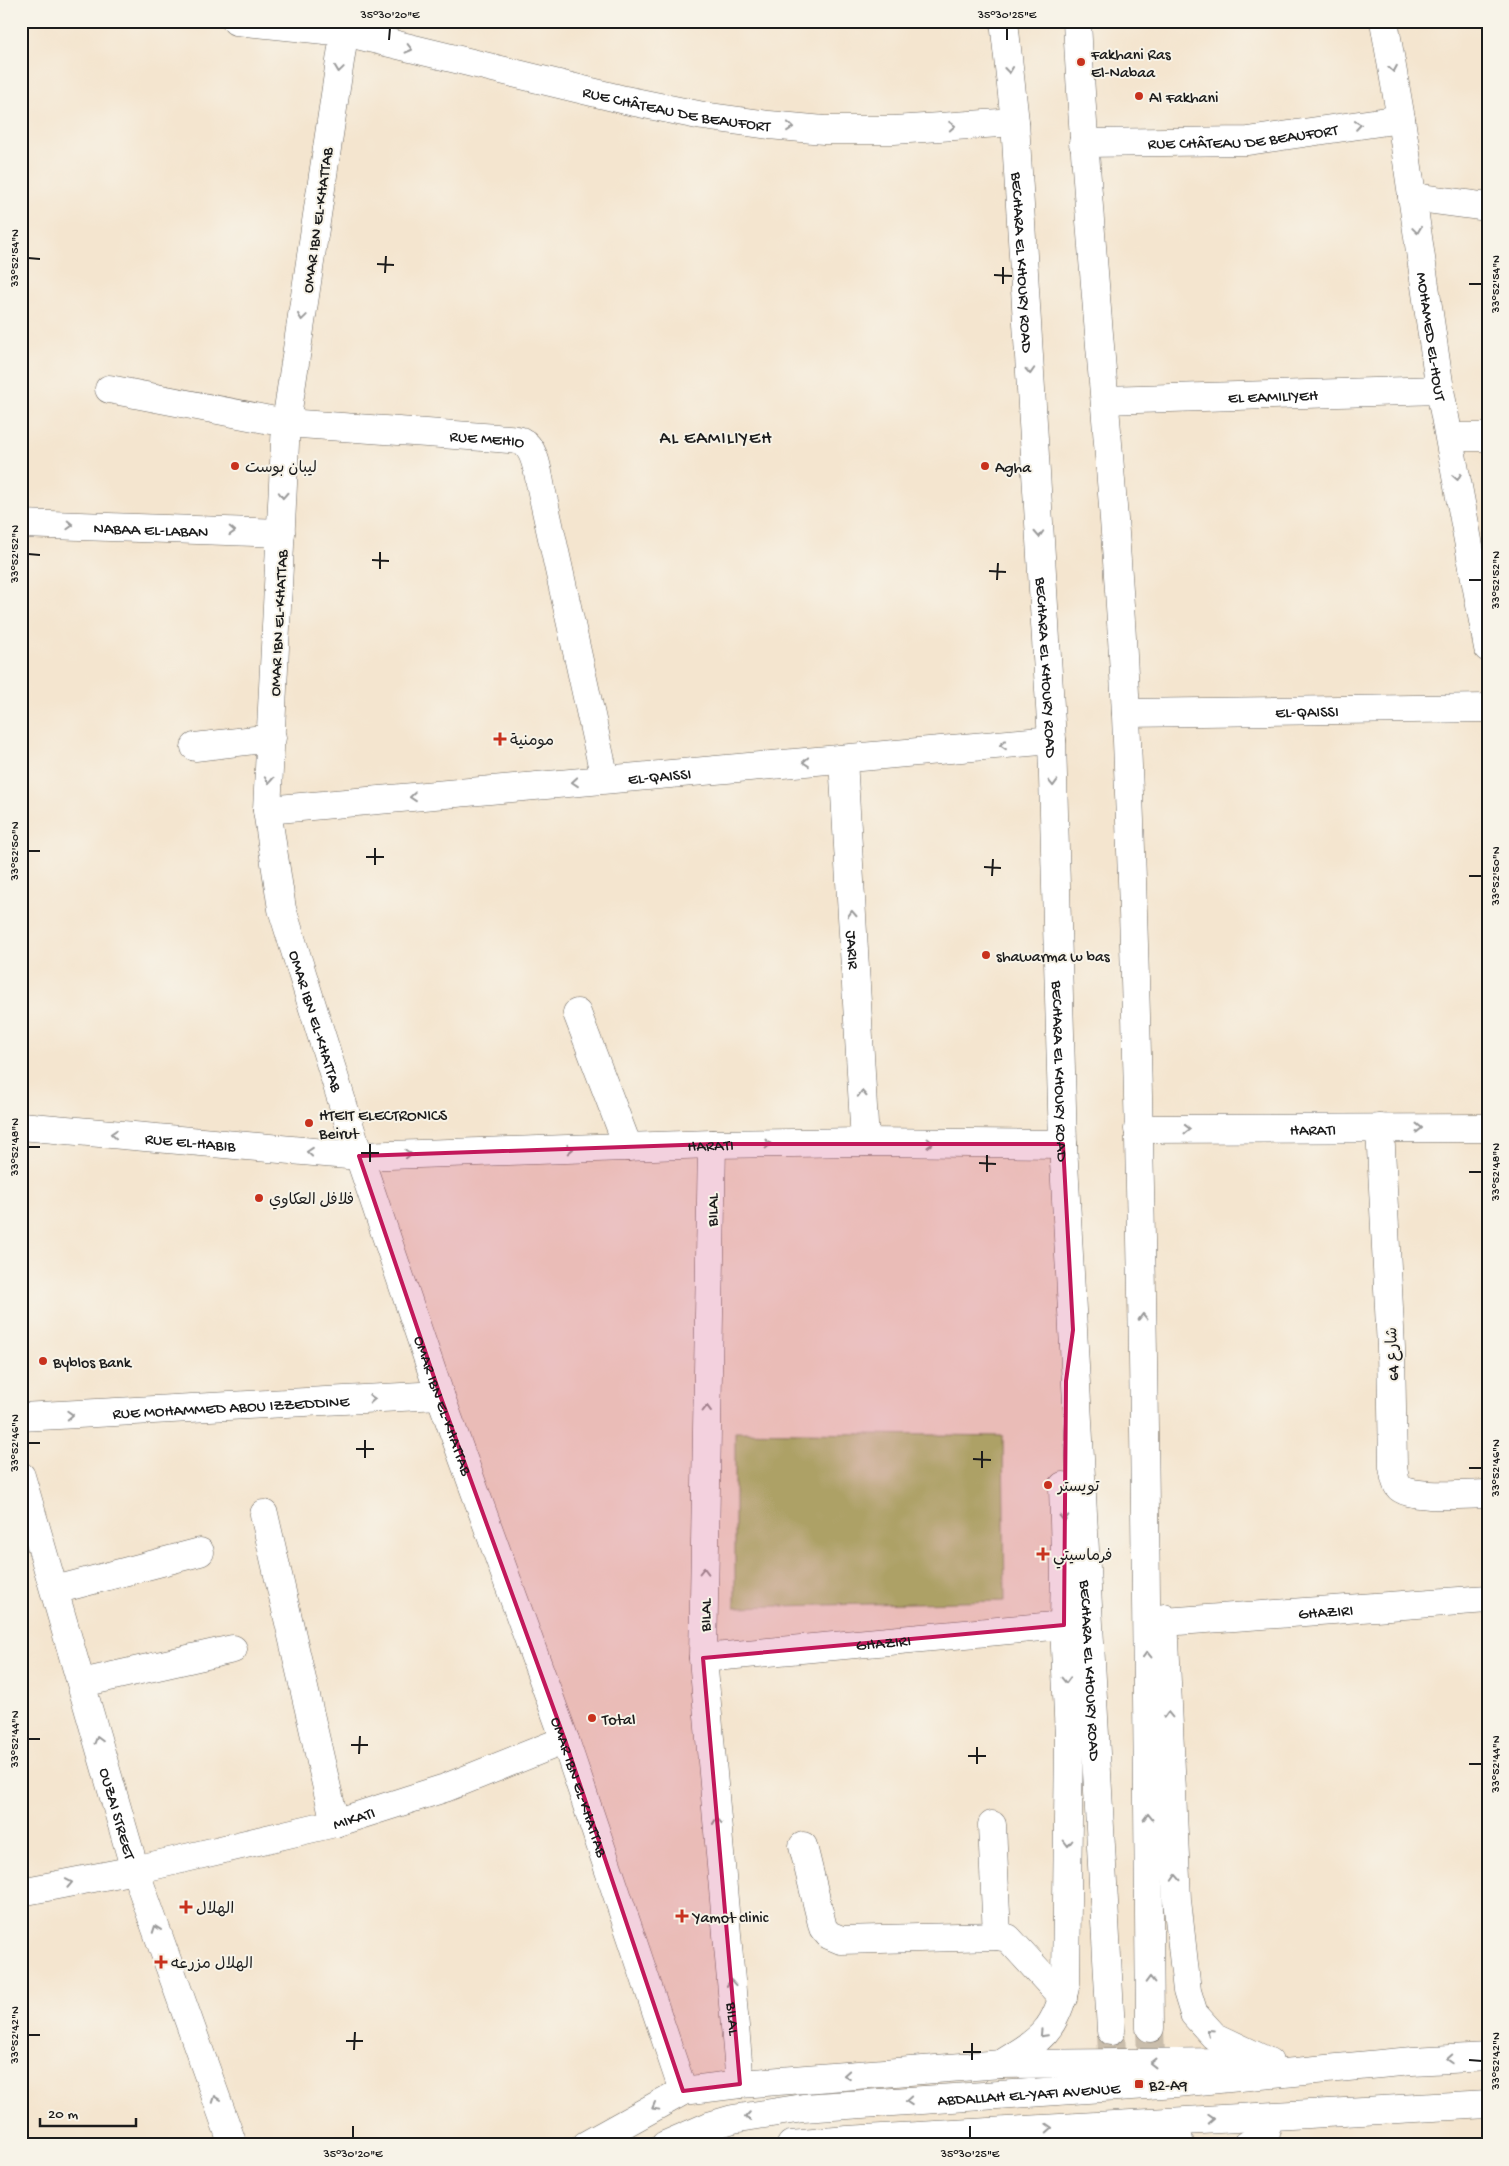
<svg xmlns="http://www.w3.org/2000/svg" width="1509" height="2166" font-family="'Gochi Hand','Playpen Sans Arabic',sans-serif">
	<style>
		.green { fill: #a8c46b; stroke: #627044 }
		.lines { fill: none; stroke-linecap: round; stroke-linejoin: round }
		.major-tunnel { stroke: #c9bdab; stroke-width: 28; stroke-dasharray: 28 14; stroke-linecap: butt }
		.minor-casing { stroke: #68625b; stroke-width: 29 }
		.major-casing { stroke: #68625b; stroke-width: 29 }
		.highway-casing { stroke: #68625b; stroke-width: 29 }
		.minor { stroke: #fff; stroke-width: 28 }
		.major { stroke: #fff; stroke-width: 28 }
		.highway { stroke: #fff; stroke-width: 28 }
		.oneway { stroke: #999 }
		.marked { fill: #c2185b; fill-opacity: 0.2; stroke: #c2185b; stroke-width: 4; stroke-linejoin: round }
		.ticks { fill: none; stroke: #1c1c1c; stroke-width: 2 }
		.poi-dot { fill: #c8321e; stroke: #f7f3e8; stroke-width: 2 }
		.labels { text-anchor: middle; stroke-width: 4; stroke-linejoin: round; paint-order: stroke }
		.poi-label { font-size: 16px; fill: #1c1c1c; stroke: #f7f3e8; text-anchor: start }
		.street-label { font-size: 16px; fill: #1c1c1c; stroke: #f7f3e8 }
		.neighbourhood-label { font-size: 18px; letter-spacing: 1px; fill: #1c1c1c; stroke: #f7f3e8 }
		.neatline { fill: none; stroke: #1c1c1c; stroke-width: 2 }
		.ticks-label { font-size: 12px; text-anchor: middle; fill: #1c1c1c }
	</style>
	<rect width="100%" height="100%" fill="#f7f3e8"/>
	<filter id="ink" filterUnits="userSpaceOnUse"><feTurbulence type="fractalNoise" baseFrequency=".02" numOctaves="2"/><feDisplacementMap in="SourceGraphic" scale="10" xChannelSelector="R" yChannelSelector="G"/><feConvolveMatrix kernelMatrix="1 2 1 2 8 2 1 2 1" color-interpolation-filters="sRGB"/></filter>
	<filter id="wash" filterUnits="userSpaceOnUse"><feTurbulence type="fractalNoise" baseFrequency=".0096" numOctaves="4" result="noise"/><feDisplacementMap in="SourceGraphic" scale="20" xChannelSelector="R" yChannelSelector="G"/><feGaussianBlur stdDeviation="1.12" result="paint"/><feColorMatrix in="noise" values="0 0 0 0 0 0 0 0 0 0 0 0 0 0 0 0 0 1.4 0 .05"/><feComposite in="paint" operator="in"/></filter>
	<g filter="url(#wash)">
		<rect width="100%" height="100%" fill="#f4e5cf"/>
		<path class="green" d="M735,1432L1003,1436L1005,1601L735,1607Z"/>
	</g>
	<g filter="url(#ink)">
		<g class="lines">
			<g class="major-tunnel">
				<path d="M1150,2028L1154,2145"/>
				<path d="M1111,2031L1116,2145"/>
			</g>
			<g class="minor-casing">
				<g id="minor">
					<path id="s1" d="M236,21L344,32L625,100L703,116L769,125L824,130H894L1015,122"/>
					<path id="s2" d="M346,21L286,423L267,810L282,909L359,1156L440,1395L565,1740L683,2091"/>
					<path id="s3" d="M1384,21L1401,119L1440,390L1488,648"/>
					<path id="s4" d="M1083,143L1248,141L1401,119"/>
					<path d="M1412,197L1488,207"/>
					<path id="s5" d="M109,389L286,423L497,438C504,439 515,439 521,441C536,448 538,474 541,488L605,779"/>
					<path id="s6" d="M1105,400L1440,390"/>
					<path d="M1450,437H1488"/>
					<path id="s7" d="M21,524L281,533"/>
					<path id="s8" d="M1126,713L1488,708"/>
					<path d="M195,747L272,738"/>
					<path id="s9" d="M843,759L865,1142"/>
					<path id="s10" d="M267,810L1052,740"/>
					<path d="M577,1013L628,1147"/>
					<path id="s11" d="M21,1126L359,1156L712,1144L865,1142L1063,1144"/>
					<path d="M1380,1128L1391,1348L1393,1467C1394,1473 1395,1482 1398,1486C1407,1500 1471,1494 1488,1494"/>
					<path id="s12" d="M1138,1129L1488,1128"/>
					<path id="s13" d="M712,1144L703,1658L740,2084"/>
					<path id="s14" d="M21,1417L440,1395"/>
					<path id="s15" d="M21,1476L135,1870L233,2145"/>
					<path d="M264,1514L335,1823"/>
					<path d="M55,1590L200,1552"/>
					<path id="s16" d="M1164,1622L1488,1599"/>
					<path id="s17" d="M703,1658L1064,1625"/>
					<path d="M82,1683L233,1649"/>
					<path d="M992,1825L997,1936"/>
					<path d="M803,1846L823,1928L829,1935L841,1940L997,1936L1008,1938L1063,1998"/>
					<path id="s18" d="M21,1892L135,1870L335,1823L445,1788L565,1740"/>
					<path d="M586,2145L683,2091L740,2084L1001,2064"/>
				</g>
			</g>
			<g class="major-casing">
				<g id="major">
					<path id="s19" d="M1004,21L1015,122L1052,740L1063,1144L1111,2031"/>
					<path d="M1077,21C1088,253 1116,484 1126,716C1144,1153 1146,1591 1150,2028"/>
					<path d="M1164,1618L1177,1900L1187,1991L1194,2014L1214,2036L1269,2062"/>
					<path d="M1001,2064C1040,2040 1056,2031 1066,1983L1069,1738L1064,1625L1065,1556L1063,1486"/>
					<path d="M1247,2145L1266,2134"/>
				</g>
			</g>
			<g class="highway-casing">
				<g id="highway">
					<path d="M1001,2064L1230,2062"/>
					<path id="s20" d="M665,2145L709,2126L733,2119L803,2108L1177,2083L1412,2061L1488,2057"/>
					<path d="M791,2145L847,2140L1488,2104"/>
					<path d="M1108,2145L1179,2140"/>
				</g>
			</g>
			<use href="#minor" class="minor"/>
			<use href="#major" class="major"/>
			<use href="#highway" class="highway"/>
		</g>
		<defs><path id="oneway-chevron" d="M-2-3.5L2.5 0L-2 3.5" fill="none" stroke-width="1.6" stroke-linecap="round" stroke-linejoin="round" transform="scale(1.25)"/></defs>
		<g class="oneway">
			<use href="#oneway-chevron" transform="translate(409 49) rotate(14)"/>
			<use href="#oneway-chevron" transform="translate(339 69) rotate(98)"/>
			<use href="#oneway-chevron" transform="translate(1393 69) rotate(80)"/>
			<use href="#oneway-chevron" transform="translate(1009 70) rotate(84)"/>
			<use href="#oneway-chevron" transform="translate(1358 125) rotate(-8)"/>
			<use href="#oneway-chevron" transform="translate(952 126) rotate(-4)"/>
			<use href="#oneway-chevron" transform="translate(790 127) rotate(5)"/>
			<use href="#oneway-chevron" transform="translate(1417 230) rotate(82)"/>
			<use href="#oneway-chevron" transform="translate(302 317) rotate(98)"/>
			<use href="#oneway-chevron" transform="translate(1030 371) rotate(87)"/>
			<use href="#oneway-chevron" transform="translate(1457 477) rotate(80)"/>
			<use href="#oneway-chevron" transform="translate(283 495) rotate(93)"/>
			<use href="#oneway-chevron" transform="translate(70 525) rotate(2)"/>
			<use href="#oneway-chevron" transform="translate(232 531) rotate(2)"/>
			<use href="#oneway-chevron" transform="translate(1039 534) rotate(87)"/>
			<use href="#oneway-chevron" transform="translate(1003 745) rotate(175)"/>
			<use href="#oneway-chevron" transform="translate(806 762) rotate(175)"/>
			<use href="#oneway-chevron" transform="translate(269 780) rotate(93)"/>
			<use href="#oneway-chevron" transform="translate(575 782) rotate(175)"/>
			<use href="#oneway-chevron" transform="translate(1053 783) rotate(88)"/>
			<use href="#oneway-chevron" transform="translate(413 797) rotate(175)"/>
			<use href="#oneway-chevron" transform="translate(852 914) rotate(-93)"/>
			<use href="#oneway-chevron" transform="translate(862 1094) rotate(-93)"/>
			<use href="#oneway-chevron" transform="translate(1419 1128)"/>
			<use href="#oneway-chevron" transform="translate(1187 1129)"/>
			<use href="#oneway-chevron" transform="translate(114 1134) rotate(-175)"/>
			<use href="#oneway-chevron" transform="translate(930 1143) rotate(1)"/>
			<use href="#oneway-chevron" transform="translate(768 1144) rotate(-1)"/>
			<use href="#oneway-chevron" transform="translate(570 1149) rotate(-2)"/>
			<use href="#oneway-chevron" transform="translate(310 1152) rotate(-175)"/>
			<use href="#oneway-chevron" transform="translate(408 1154) rotate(-2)"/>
			<use href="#oneway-chevron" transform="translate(1143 1317) rotate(-91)"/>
			<use href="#oneway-chevron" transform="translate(372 1399) rotate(-3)"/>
			<use href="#oneway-chevron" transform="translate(707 1409) rotate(-89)"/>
			<use href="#oneway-chevron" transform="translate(70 1415) rotate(-3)"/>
			<use href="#oneway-chevron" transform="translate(1064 1518) rotate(88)"/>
			<use href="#oneway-chevron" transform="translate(704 1571) rotate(-89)"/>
			<use href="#oneway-chevron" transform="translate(1147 1655) rotate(-91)"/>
			<use href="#oneway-chevron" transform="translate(1066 1680) rotate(88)"/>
			<use href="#oneway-chevron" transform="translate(1168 1715) rotate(-92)"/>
			<use href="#oneway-chevron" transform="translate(98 1740) rotate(-106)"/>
			<use href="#oneway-chevron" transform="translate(1148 1817) rotate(-91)"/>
			<use href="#oneway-chevron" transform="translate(717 1821) rotate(-95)"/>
			<use href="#oneway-chevron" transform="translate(1068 1843) rotate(90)"/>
			<use href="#oneway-chevron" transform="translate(1176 1878) rotate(-93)"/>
			<use href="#oneway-chevron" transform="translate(69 1883) rotate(-11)"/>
			<use href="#oneway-chevron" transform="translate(156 1929) rotate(-110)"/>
			<use href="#oneway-chevron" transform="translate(1150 1980) rotate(-91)"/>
			<use href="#oneway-chevron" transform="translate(731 1983) rotate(-95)"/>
			<use href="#oneway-chevron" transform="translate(1210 2032) rotate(-138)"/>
			<use href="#oneway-chevron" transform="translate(1043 2034) rotate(133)"/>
			<use href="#oneway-chevron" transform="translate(1450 2059) rotate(177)"/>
			<use href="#oneway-chevron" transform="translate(1153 2063) rotate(180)"/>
			<use href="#oneway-chevron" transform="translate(847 2075) rotate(176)"/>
			<use href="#oneway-chevron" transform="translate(216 2099) rotate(-110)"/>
			<use href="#oneway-chevron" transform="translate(909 2101) rotate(176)"/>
			<use href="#oneway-chevron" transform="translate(655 2107) rotate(151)"/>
			<use href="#oneway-chevron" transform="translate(748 2117) rotate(171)"/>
			<use href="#oneway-chevron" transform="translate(1211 2119) rotate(-3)"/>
			<use href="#oneway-chevron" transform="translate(1049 2128) rotate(-3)"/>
		</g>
	</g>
	<path class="marked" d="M712,1144H1063L1073,1330L1066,1381L1064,1625L703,1658L740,2084L683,2091L565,1740L440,1395L359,1156Z"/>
	<path class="ticks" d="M389,40L390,28M1007,40V28M28,258L40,259M377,264L394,265M385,273L386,256M994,275L1012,276M1003,284V267M1469,284H1482M28,554L40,555M372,560L389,561M380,569V552M989,571L1006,572M997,580L998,563M1469,580H1482M28,851H40M366,857H384M375,865V848M984,867L1001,868M992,876L993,859M1469,876H1482M28,1147H40M361,1153H379M370,1162V1144M979,1163L996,1164M987,1172V1155M1469,1172H1482M28,1443H40M356,1449H374M365,1458V1440M973,1459L991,1460M982,1468V1451M1469,1468H1482M28,1739H40M351,1745H368M359,1754L360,1736M968,1756H986M977,1764V1747M1469,1764H1482M28,2035H40M346,2041H363M354,2050L355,2032M963,2052H981M972,2060V2043M1469,2060L1482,2061M353,2138V2126M970,2138V2126"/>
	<g class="poi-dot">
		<circle cx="1081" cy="62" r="5"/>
		<circle cx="1139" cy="96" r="5"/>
		<circle cx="235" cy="466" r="5"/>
		<circle cx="985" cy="466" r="5"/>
		<path d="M497.5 731.5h5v5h5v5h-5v5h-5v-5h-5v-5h5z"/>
		<circle cx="986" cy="955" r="5"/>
		<circle cx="309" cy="1123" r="5"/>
		<circle cx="259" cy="1198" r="5"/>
		<circle cx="43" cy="1361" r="5"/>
		<circle cx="1048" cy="1485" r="5"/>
		<path d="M1040.5 1546.5h5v5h5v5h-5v5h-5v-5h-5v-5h5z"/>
		<circle cx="592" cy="1718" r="5"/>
		<path d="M183.5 1899.5h5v5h5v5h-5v5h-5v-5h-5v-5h5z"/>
		<path d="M679.5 1908.5h5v5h5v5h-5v5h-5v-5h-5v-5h5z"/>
		<path d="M158.5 1954.5h5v5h5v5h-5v5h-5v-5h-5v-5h5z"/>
		<rect x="1134" y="2079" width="10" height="10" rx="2.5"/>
	</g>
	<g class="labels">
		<g class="poi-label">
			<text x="1091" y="59">Fakhani Ras<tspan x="1091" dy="18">El-Nabaa</tspan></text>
			<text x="1149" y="102">Al Fakhani</text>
			<text x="245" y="472">ليبان بوست</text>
			<text x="995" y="472">Agha</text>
			<text x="510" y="745">مومنية</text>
			<text x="996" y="961">shawarma w bas</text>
			<text x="319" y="1120">HTEIT ELECTRONICS<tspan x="319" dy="18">Beirut</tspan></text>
			<text x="269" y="1204">فلافل العكاوي</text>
			<text x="53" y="1367">Byblos Bank</text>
			<text x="1058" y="1491">تويستر</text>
			<text x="1053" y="1560">فرماسيتي</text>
			<text x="602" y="1724">Total</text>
			<text x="196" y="1913">الهلال</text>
			<text x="693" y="1922">Yamot clinic</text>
			<text x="171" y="1968">الهلال مزرعه</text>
			<text x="1149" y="2090">B2-A9</text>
		</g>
		<g class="street-label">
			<text dy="6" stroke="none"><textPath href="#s1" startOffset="450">RUE CHÂTEAU DE BEAUFORT</textPath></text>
			<text dy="6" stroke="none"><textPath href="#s4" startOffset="160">RUE CHÂTEAU DE BEAUFORT</textPath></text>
			<text transform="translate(316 220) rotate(-82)" y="6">OMAR IBN EL-KHATTAB</text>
			<text dy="6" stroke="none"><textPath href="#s19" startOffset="242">BECHARA EL KHOURY ROAD</textPath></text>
			<text dy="6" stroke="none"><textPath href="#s3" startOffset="319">MOHAMED EL-HOUT</textPath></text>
			<text dy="6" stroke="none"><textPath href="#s6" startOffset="168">EL EAMILIYEH</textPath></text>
			<text dy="6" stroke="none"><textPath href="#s5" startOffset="382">RUE MEHIO</textPath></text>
			<text dy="6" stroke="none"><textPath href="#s7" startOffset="130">NABAA EL-LABAN</textPath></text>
			<text transform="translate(277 623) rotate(-87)" y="6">OMAR IBN EL-KHATTAB</text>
			<text dy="6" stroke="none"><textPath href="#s19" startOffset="648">BECHARA EL KHOURY ROAD</textPath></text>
			<text dy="6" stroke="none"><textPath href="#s8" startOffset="181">EL-QAISSI</textPath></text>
			<text dy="6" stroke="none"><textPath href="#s10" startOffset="394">EL-QAISSI</textPath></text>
			<text dy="6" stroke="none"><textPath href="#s9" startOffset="191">JARIR</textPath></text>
			<text dy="6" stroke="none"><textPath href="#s2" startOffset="1011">OMAR IBN EL-KHATTAB</textPath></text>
			<text dy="6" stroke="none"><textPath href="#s19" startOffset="1052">BECHARA EL KHOURY ROAD</textPath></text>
			<text dy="6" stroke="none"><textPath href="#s12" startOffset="175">HARATI</textPath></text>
			<text dy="6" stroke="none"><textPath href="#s11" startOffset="170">RUE EL-HABIB</textPath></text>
			<text dy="6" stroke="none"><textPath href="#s11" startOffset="691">HARATI</textPath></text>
			<text transform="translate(711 1210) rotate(-89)" y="6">BILAL</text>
			<text transform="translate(1391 1354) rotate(-92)" y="6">شارع 64</text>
			<text dy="6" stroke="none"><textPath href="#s14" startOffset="210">RUE MOHAMMED ABOU IZZEDDINE</textPath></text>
			<text dy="6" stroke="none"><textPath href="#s2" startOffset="1416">OMAR IBN EL-KHATTAB</textPath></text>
			<text dy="6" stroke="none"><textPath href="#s16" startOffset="162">GHAZIRI</textPath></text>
			<text transform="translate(704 1615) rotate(-89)" y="6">BILAL</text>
			<text dy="6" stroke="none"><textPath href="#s17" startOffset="181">GHAZIRI</textPath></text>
			<text dy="6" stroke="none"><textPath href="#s19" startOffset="1652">BECHARA EL KHOURY ROAD</textPath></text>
			<text dy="6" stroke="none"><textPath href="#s2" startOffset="1821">OMAR IBN EL-KHATTAB</textPath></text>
			<text dy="6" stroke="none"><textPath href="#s15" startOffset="351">OUZAI STREET</textPath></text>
			<text dy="6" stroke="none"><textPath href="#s18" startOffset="341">MIKATI</textPath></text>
			<text dy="6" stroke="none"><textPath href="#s13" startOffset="876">BILAL</textPath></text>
			<text dy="6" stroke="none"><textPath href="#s20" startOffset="370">ABDALLAH EL-YAFI AVENUE</textPath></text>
		</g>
		<g class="neighbourhood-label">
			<text x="716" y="443">AL EAMILIYEH</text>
		</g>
	</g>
	<rect width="1509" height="2166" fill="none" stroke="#f7f3e8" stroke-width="55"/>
	<path d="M40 2118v8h96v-8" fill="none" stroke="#1c1c1c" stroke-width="2.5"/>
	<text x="48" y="2118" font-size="15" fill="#1c1c1c" stroke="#f7f3e8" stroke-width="4" paint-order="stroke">20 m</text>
	<rect x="28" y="28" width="1454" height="2110" class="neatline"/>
	<g class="ticks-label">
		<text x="390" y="18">35°30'20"E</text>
		<text x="1007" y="18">35°30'25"E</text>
		<text transform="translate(14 258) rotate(-90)" y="4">33°52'54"N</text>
		<text transform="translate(1495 284) rotate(-90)" y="4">33°52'54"N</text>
		<text transform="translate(14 554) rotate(-90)" y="4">33°52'52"N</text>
		<text transform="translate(1495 580) rotate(-90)" y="4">33°52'52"N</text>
		<text transform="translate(14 851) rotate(-90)" y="4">33°52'50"N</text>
		<text transform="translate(1495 876) rotate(-90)" y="4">33°52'50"N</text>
		<text transform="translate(14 1147) rotate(-90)" y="4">33°52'48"N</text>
		<text transform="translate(1495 1172) rotate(-90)" y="4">33°52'48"N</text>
		<text transform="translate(14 1443) rotate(-90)" y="4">33°52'46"N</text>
		<text transform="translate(1495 1468) rotate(-90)" y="4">33°52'46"N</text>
		<text transform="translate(14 1739) rotate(-90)" y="4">33°52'44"N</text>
		<text transform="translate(1495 1764) rotate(-90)" y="4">33°52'44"N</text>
		<text transform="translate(14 2035) rotate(-90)" y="4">33°52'42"N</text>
		<text transform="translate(1495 2061) rotate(-90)" y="4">33°52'42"N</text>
		<text x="353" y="2157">35°30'20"E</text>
		<text x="970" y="2157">35°30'25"E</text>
	</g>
</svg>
